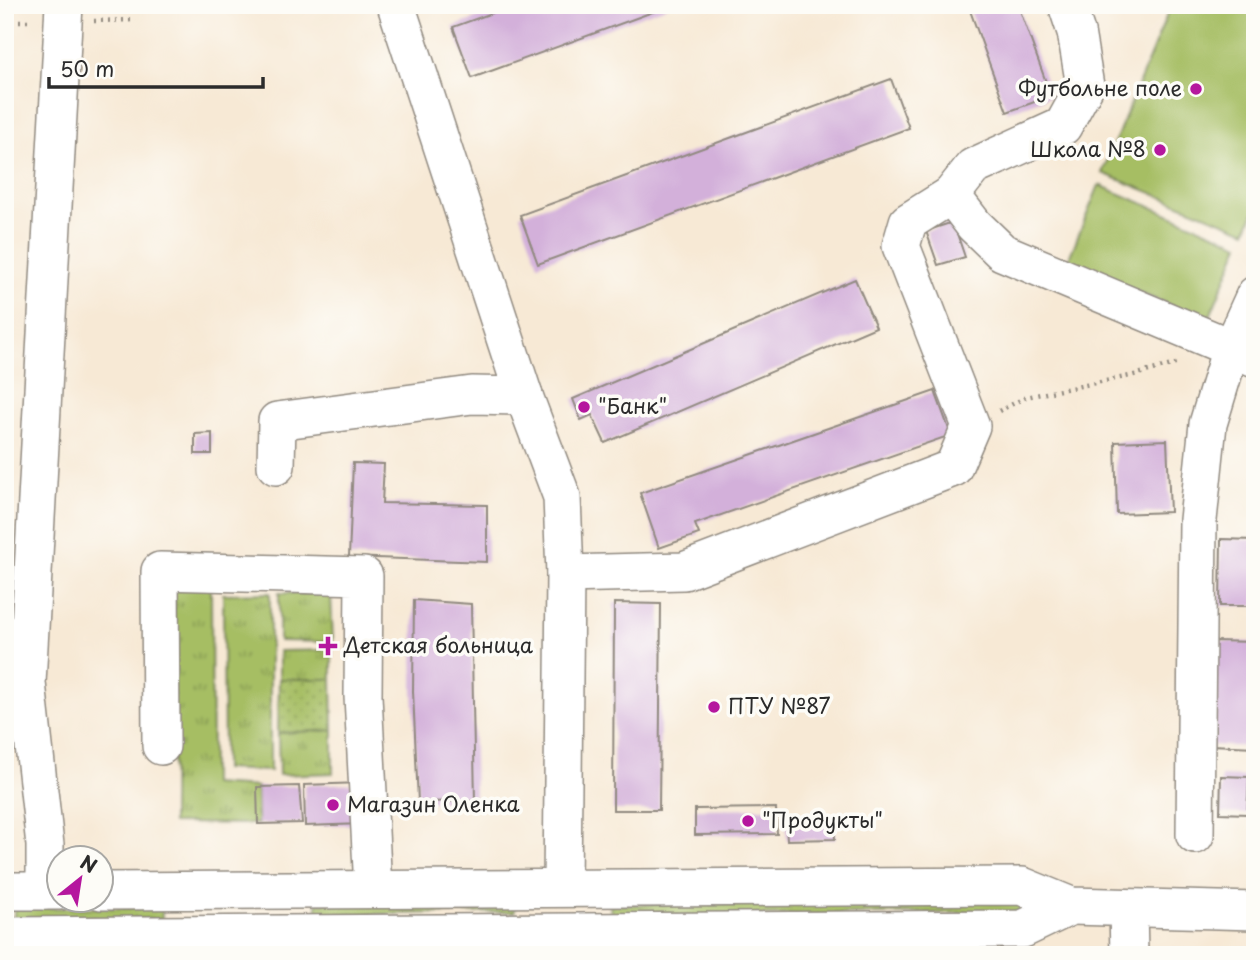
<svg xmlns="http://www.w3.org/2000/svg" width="1260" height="960" font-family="'Playpen Sans',sans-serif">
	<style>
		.grass { fill: url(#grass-tufts); stroke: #687448; stroke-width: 2 }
		.park { fill: url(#park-dots); stroke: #687448; stroke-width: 2 }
		.pitch { fill: #a6be64; stroke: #687448; stroke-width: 2 }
		.building { fill: #d3b0da }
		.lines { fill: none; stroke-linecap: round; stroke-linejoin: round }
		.minor-casing { stroke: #918a80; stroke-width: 40 }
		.path { stroke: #918a80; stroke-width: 4.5; stroke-dasharray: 2 5; stroke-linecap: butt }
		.minor { stroke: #fff; stroke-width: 37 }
		.poi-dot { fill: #b5179e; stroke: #fdfcf7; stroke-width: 2.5 }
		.labels { text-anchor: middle; stroke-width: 7; stroke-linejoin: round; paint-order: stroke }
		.poi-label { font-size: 21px; fill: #2b2b2b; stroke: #fdfcf7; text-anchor: start }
	</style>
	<defs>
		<pattern id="grass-tufts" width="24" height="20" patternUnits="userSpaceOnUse" patternTransform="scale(1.75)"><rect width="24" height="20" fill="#a6be64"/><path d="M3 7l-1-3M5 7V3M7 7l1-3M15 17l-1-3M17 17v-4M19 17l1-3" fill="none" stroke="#879b53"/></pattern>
		<pattern id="park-dots" width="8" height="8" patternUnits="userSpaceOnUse" patternTransform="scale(1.75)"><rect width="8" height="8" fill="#a6be64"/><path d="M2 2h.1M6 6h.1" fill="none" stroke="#879b53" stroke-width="1.8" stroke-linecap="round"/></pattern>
	</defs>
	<rect width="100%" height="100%" fill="#fdfcf7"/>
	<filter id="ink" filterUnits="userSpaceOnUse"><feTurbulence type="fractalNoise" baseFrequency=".0143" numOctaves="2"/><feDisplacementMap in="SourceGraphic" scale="14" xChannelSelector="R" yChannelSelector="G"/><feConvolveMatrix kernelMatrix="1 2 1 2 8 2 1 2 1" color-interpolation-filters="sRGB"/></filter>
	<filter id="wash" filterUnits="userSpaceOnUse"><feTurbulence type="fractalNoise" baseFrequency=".00686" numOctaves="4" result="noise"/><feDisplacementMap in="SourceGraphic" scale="28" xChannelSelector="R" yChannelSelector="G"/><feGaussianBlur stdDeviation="1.57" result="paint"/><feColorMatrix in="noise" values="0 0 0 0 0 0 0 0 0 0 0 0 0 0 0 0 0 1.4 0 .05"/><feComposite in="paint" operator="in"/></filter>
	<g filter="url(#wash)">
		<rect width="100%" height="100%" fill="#f7e9d5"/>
		<g class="grass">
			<path d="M211,584L212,784L257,787L258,824L172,823L174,585Z"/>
			<path d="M270,593V771L224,769L223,594Z"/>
			<path d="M279,593L331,594L333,642L279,641Z"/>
			<path d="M332,650V679H279V651Z"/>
			<path d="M333,730V773L279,775L278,733Z"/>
			<path d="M514,900L515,912L317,915V903Z"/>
			<path d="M1027,900V912L611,917L610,905Z"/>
			<path d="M14,908H162V919L14,920Z"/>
		</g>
		<path class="park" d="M279,679H332L333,730L278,733Z"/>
		<g class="pitch">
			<path d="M1171,5H1255V210L1246,231L1102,173Z"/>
			<path d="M1099,185L1240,244L1208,321L1067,263Z"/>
		</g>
		<g id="blocks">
			<g class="building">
				<path d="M514,5H669V6L472,78L453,27Z"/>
				<path d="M968,5H1018L1051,96L1007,112Z"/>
				<path d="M891,79L909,128L538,264L520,215Z"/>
				<path d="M953,222L965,257L938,265L926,231Z"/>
				<path d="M855,279L876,327L605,443L592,415L581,420L573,399Z"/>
				<path d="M935,391L951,435L695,524L699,534L659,548L640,493Z"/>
				<path d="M212,433V454H195V434Z"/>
				<path d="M1167,440L1170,512L1117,514L1115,442Z"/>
				<path d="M353,463L384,464L382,503L487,505V562L349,557Z"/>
				<path d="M1221,539L1255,540V606H1220Z"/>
				<path d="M414,600L471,604L475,801L418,802L413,691Z"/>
				<path d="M614,603L661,604L659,810H613Z"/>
				<path d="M1214,641L1255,642V747L1211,745Z"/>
				<path d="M1221,776L1249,777L1247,814L1220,813Z"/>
				<path d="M361,783L363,824L305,826L304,785Z"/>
				<path d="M299,786L302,823L258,824L257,787Z"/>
				<path d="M776,808L777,834L695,835V809Z"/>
				<path d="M786,825H834L835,839L787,840Z"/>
			</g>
		</g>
	</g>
	<g filter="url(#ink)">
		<use href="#blocks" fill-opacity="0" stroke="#918a80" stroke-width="2"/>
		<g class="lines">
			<g class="minor-casing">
				<g id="minor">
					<path d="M396,5L524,396L562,497L565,574L562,887"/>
					<path d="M1067,5L1076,32L1085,86L1063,126L973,167L951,195L974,225L1002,252L1255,358"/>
					<path d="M276,466L277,421L472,395L524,396"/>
					<path d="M565,574L684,571L953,468L971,426L901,246L908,222L951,195"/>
					<path d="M161,746L160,571L364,576L363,696L373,889"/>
					<path d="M1195,835L1198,520L1208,424L1231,348L1255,295"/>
					<path d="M5,891H60"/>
					<path d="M45,891V845L27,683L64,5"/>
					<path d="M102,891L1022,886L1071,906L1255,911"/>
					<path d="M1128,909L1129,955"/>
					<path d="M5,936L1023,929L1071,906"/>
				</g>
			</g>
			<g class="path">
				<path d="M5,21H32"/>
				<path d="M94,21L136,20"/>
				<path d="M999,411L1026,397L1130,376L1179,363"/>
			</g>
			<use href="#minor" class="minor"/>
		</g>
	</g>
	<g class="poi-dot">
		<circle cx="1196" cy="89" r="7"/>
		<circle cx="1160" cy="150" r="7"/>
		<circle cx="584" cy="407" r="7"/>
		<path d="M324.5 635.5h7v7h7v7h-7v7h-7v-7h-7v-7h7z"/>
		<circle cx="714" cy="707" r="7"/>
		<circle cx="333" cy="805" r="7"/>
		<circle cx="748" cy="821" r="7"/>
	</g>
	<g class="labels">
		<g class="poi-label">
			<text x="1182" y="96" text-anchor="end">Футбольне поле</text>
			<text x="1146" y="157" text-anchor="end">Школа №8</text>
			<text x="598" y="414">"Банк"</text>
			<text x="344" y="653">Детская больница</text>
			<text x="728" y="714">ПТУ №87</text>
			<text x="347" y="812">Магазин Оленка</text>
			<text x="762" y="828">"Продукты"</text>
		</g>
	</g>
	<rect width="1260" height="960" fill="none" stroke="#fdfcf7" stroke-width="28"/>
	<g transform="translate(80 879) rotate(30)"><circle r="33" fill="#fdfcf7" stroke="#a9a8a5" stroke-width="2"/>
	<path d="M0-5L12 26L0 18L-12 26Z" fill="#b5179e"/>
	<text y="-10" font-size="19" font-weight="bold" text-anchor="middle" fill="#2b2b2b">N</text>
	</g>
	<path d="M49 77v10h214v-10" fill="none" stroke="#2b2b2b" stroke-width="3.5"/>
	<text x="60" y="77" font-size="21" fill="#2b2b2b" stroke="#fdfcf7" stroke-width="5" paint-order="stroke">50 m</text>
</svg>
